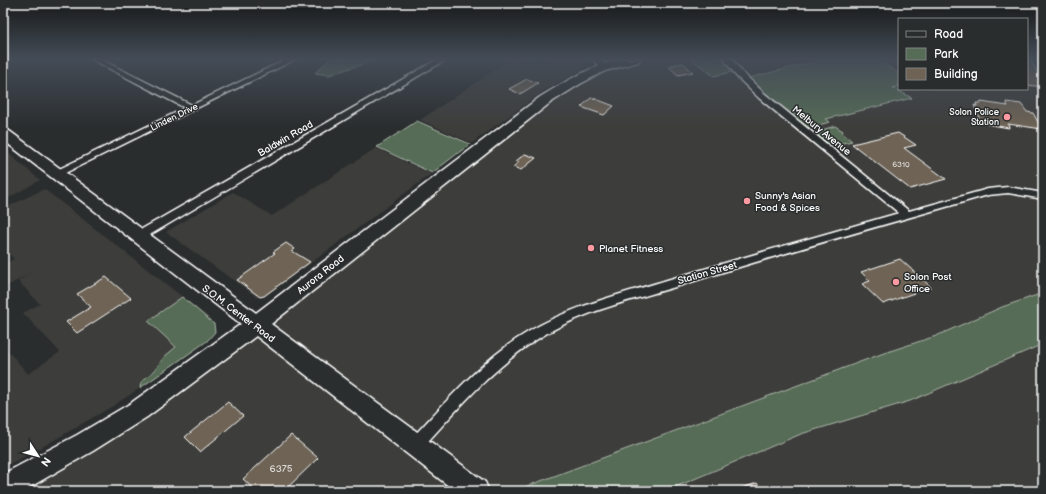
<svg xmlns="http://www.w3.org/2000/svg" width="1046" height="494" font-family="'Balsamiq Sans',sans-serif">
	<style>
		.built { fill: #3e3d3a }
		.green { fill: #576c57; stroke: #abb6ab }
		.building { fill: #6e6355; stroke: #fff }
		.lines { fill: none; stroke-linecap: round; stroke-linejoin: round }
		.minor-casing { stroke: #fff; stroke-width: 3 }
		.primary-casing { stroke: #fff; stroke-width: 3 }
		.minor { fill: #2a2d2e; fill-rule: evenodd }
		.primary { fill: #2a2d2e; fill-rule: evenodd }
		.poi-dot { fill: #ff9aa2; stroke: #2a2d2e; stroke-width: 1.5 }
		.labels { text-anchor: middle; stroke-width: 3; stroke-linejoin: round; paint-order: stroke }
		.number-label { font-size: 8px; fill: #dbd8d4 }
		.far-poi-label { font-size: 9px; fill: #fff; stroke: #2a2d2e; text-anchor: end }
		.far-street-label { font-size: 9px; fill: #fff; stroke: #2a2d2e }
		.street-label { font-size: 10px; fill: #fff; stroke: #2a2d2e }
		.poi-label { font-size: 10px; fill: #fff; stroke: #2a2d2e; text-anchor: start }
		.near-number-label { font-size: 10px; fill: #dbd8d4 }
	</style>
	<rect width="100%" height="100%" fill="#2a2d2e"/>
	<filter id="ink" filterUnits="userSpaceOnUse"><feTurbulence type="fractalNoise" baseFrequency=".025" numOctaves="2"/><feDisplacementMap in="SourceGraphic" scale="8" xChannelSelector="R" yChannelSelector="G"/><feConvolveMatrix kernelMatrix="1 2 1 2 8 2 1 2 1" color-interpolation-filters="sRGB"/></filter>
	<g filter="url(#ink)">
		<g class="built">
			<path d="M511,59H525L537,64L551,59H584L588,62L582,70L548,88L472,143L420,120Z"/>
			<path d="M597,59H899V89H1027V59H1043V491H3V488L85,443L545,100L603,67Z"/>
			<path d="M376,148L431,174L265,297H257L166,232L233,192L272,216Z"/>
			<path d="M3,149L40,180L3,201Z"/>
			<path d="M44,189L207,316L214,324L215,332L207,341L157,377L111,407L35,451L3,467V345L28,374L60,352L23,313L40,304L18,281L33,272L3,288V265L14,259L3,247V209Z"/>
		</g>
		<g class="green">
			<path d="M330,59H378L329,75L315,73Z"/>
			<path d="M691,59H724L732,72L714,76Z"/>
			<path d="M827,59H877L899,74V86L893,88L912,98L826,119L830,122L807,128L744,79Z"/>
			<path d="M417,121L470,144L432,173L377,147Z"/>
			<path d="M835,126L843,131L842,133L852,141L830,146L812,133Z"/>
			<path d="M1043,293V344L910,401L801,434L666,491H526L522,488L884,353L936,336L1002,307Z"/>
			<path d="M182,297L214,324L215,332L207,341L140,388L141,382L155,370L164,357L176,347L148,321Z"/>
		</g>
		<g class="building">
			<path d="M1027,59H1030L1037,72H1040L1043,77V87L1027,85Z"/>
			<path d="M683,63L693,72L678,75L668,66Z"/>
			<path d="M527,79L538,83L520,94L509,89Z"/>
			<path d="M591,98H593L614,106L604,115L581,107Z"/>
			<path d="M981,102L1008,106L1006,102L1021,104L1027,112L1033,113L1042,129L1008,124L1009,128L986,124L985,122L980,121L974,105L977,106L976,103H981Z"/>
			<path d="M898,133L916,145L904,148L946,179L910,189L852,144Z"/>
			<path d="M525,154L536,158L521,170L513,167L519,162L516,161Z"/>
			<path d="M286,243L295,249L292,251L310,262L264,296L260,297L237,280L275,253L273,252Z"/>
			<path d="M900,259L931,287L883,304L862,284L870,281L861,272Z"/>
			<path d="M106,277L131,298L77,333L66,322L91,307L77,294Z"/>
			<path d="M228,402L243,416L200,452L185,437Z"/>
			<path d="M291,435L318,458L284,491H256L243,479Z"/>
			<path d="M757,483L762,491H736V490Z"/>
		</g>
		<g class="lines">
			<g class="minor-casing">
				<g id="minor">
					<path d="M91,59H100L192,105L287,59H296L59,176H53L51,174L53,172L185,108Z"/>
					<path d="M438,59H447L143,239L139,240L134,236L135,233Z"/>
					<path d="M593,59H601L608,67L601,69Z"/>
					<path d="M724,59H732L742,72L765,94L909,211L988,189L1008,187L1043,193V199L1008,193L988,195C887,224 785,252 685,284C634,300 580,311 536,340C491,369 456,411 420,450L415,452L410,450L408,445L410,440C446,402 482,359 528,332C571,306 619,295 667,280C744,257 822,235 899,213L759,98L736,76Z"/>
				</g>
			</g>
			<g class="primary-casing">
				<path id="primary" d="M621,59H640L638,62L605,71L580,84L550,103L271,324L485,482L489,491H455L256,336L147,417L93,451L23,491H3V474L77,435L131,403L241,324L3,140V129L8,130L256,313L540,97C568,80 589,67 621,59Z"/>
			</g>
			<use href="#minor" class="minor"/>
			<use href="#primary" class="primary"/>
		</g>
	</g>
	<linearGradient id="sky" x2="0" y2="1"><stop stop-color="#171919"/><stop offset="0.46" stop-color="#444c57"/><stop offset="1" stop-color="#444c57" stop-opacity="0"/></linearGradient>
	<rect width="1046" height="128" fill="url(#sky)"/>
	<g class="poi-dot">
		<circle cx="1007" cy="117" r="4"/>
		<circle cx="747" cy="201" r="4"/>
		<circle cx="591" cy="248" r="4"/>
		<circle cx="896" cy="282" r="4"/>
	</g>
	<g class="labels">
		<g class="number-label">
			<text x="901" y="167">6310</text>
		</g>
		<g class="far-poi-label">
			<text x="999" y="115">Solon Police<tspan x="999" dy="10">Station</tspan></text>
		</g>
		<g class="far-street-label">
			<text transform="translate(174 117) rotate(-26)" y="3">Linden Drive</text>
		</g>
		<g class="street-label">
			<text transform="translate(822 130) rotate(39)" y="4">Melbury Avenue</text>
			<text transform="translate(285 138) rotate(-30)" y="4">Baldwin Road</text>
			<text transform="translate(707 272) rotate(-16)" y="4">Station Street</text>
			<text transform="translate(320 274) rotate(-38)" y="4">Aurora Road</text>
			<text transform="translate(239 313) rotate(37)" y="4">S.O.M. Center Road</text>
		</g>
		<g class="poi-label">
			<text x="755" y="199">Sunny's Asian<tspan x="755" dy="12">Food &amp; Spices</tspan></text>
			<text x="599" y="252">Planet Fitness</text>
			<text x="904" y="280">Solon Post<tspan x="904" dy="12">Office</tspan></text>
		</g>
		<g class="near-number-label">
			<text x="281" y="472">6375</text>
		</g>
	</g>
	<rect width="1046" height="494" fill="none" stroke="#2a2d2e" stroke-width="16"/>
	<rect x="8" y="8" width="1030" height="478" fill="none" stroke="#fff" stroke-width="1.5" filter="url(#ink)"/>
	<rect x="898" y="18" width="130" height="72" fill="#2a2d2e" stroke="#7f8182"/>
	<rect x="906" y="31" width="20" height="6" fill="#2a2d2e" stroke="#7f8182"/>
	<text x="934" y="38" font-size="12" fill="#ffffff">Road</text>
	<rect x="906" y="48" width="20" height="12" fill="#576c57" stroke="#7f8182"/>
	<text x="934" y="58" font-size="12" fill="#ffffff">Park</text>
	<rect x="906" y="68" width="20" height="12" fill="#6e6355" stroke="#7f8182"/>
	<text x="934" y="78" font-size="12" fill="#ffffff">Building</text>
	<g transform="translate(38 456) rotate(126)" stroke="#2a2d2e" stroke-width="3" paint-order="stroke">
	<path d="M0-3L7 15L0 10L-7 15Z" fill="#ffffff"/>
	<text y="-6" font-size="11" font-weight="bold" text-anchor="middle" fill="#ffffff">N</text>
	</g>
</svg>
